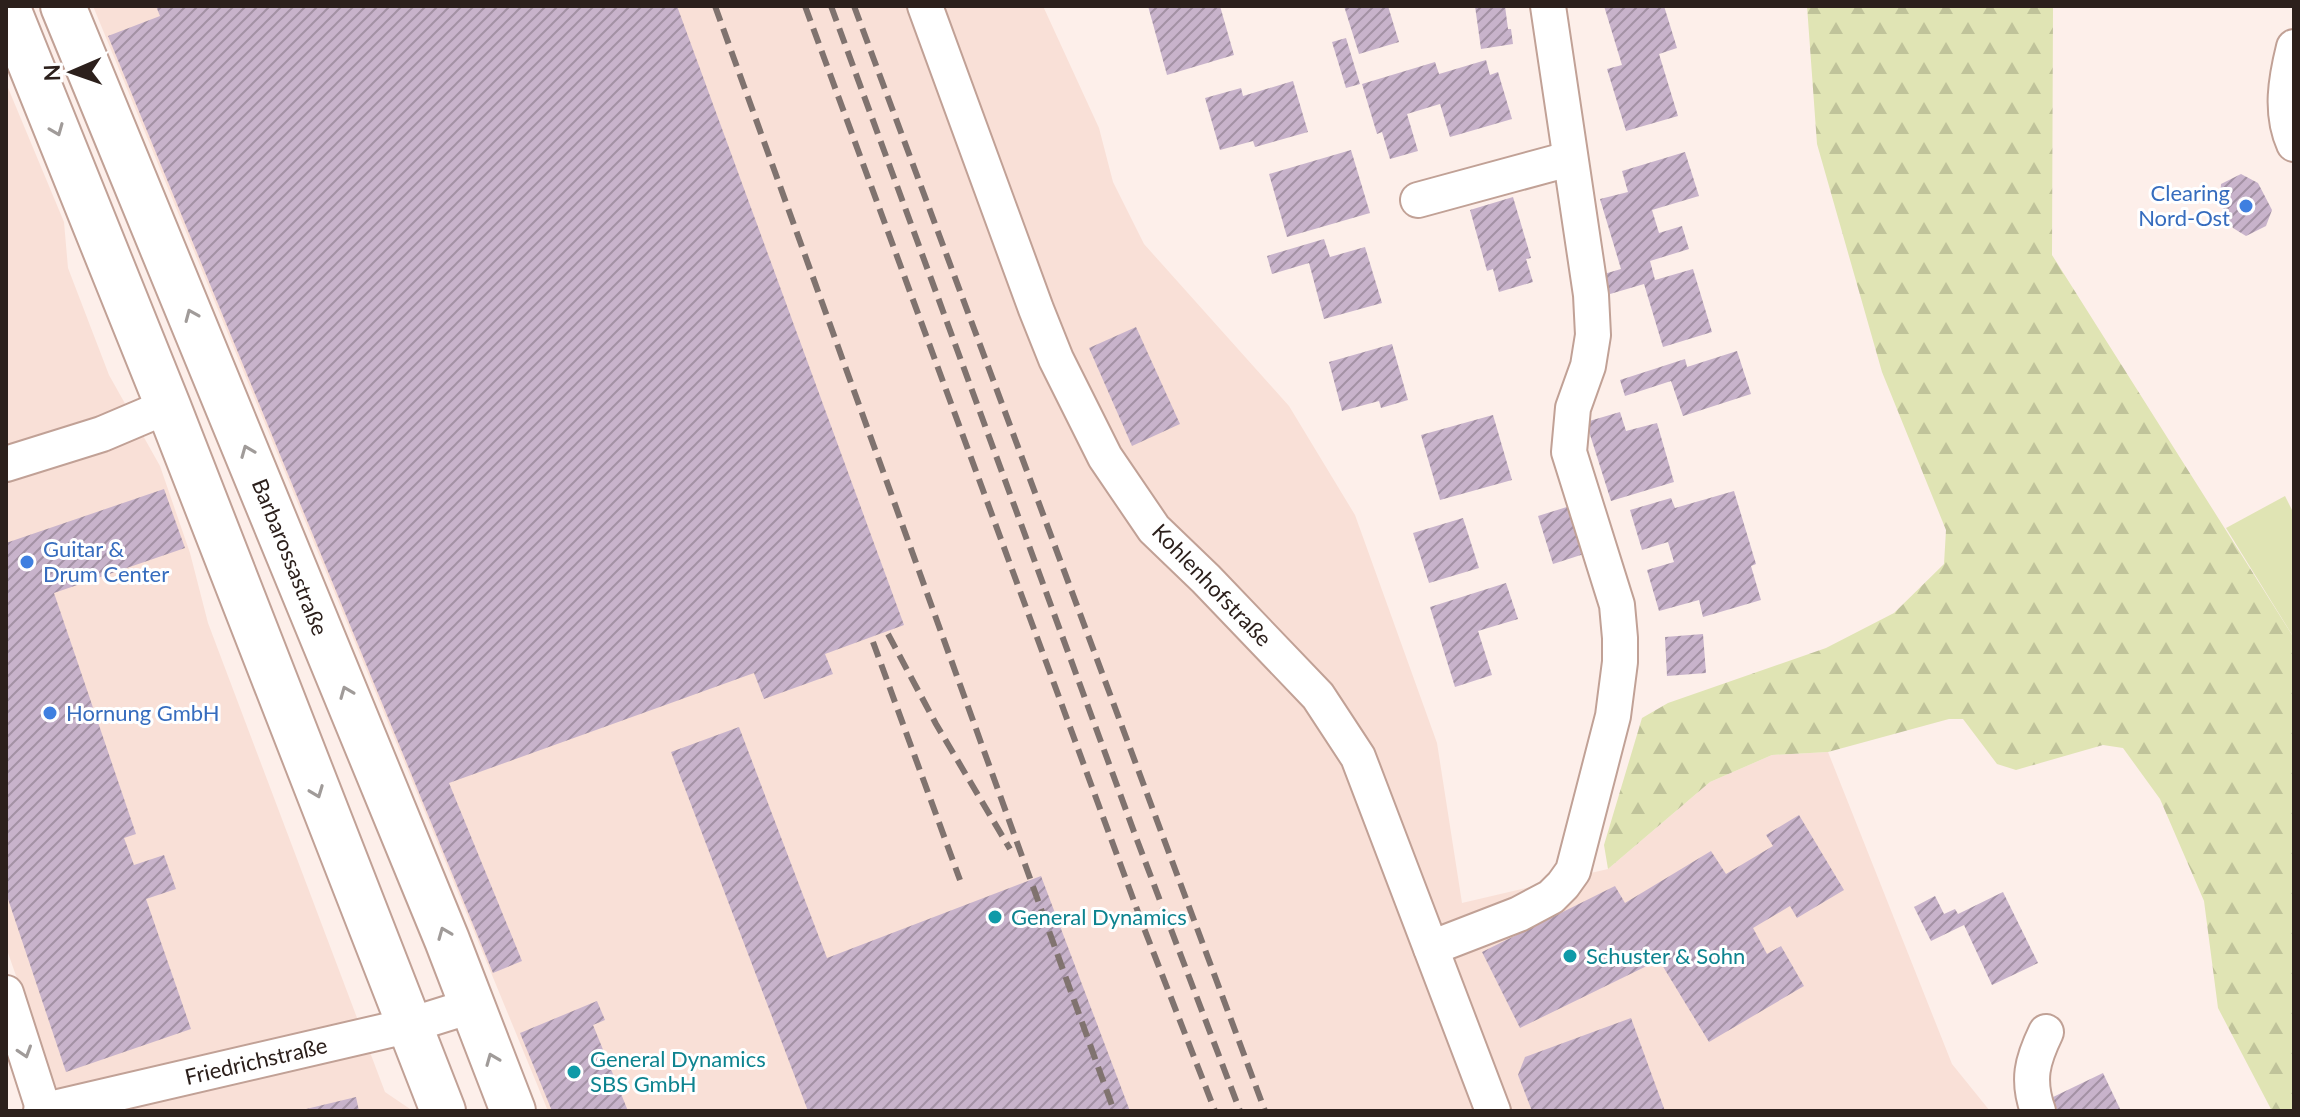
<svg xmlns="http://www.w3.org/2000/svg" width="2300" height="1117" font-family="Lato,sans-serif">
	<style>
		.built { fill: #f9e0d7 }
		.green { fill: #e0e4b4 }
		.forest { fill: url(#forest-firs) }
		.building { fill: url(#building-hatch) }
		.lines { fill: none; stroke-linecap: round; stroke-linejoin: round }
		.street-casing { stroke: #c1a196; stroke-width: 38 }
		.primary-casing { stroke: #c1a196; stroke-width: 48 }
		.street { stroke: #fff; stroke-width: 34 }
		.primary { stroke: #fff; stroke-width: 44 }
		.rail { stroke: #80736f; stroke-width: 6; stroke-dasharray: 16 8; stroke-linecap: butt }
		.oneway { stroke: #a09b99 }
		.shop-dot { fill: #3f7fe0; stroke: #fff; stroke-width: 3 }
		.culture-dot { fill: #0f9aa8; stroke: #fff; stroke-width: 3 }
		.labels { text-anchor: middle; stroke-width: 6; stroke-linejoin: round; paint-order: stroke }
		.shop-label { font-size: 22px; fill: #366cbe; stroke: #fff; text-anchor: start }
		.street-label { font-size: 22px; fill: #2c201c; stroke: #fff }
		.culture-label { font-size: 22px; fill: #0d838f; stroke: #fff; text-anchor: start }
	</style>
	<defs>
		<pattern id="forest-firs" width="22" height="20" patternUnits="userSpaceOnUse" patternTransform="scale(2)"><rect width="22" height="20" fill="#e0e4b4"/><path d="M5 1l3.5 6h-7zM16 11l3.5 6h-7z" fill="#c0c39a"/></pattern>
		<pattern id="building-hatch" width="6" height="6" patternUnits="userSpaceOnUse" patternTransform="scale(2)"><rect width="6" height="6" fill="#c8b3cb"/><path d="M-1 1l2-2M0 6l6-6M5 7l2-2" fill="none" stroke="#a391a4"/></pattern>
	</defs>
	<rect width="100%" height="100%" fill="#fdefea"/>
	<g class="built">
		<path d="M93,6H1043L1099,128L1113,182L1144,244L1289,406L1355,515L1437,743L1462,903L1608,869L1710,782L1772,755L1828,752L1952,1064L1990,1111H548Z"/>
		<path d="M6,83L64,222L68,268L109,375L160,466L190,553L208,623L385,1092L413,1111H63L6,947Z"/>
	</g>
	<path class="green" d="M2285,496L2294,514V638L2226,528Z"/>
	<path class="forest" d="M1807,6H2053L2052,255L2294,638V1111H2272L2218,1008L2204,901L2160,799L2123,748L2103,745L2016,770L1997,764L1963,719H1949L1828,752L1772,755L1710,782L1608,869L1604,845L1642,718L1668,703L1826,648L1894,613L1944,564L1946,530L1882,372L1817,144Z"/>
	<g class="building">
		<path d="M156,6H677L904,625L825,654L833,674L764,699L754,673L449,783L522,961L493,973L108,36L160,16Z"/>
		<path d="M1148,6H1220L1234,55L1167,75Z"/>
		<path d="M1344,6H1388L1399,42L1359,54Z"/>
		<path d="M1475,6H1505L1508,29H1511L1513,44L1481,49Z"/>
		<path d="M1604,6H1664L1677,48L1659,54L1678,116L1626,131L1607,69L1622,65Z"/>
		<path d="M1346,38L1360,84L1346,88L1332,42Z"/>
		<path d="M1486,60L1490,75L1498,72L1512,119L1450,137L1440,104L1407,114L1418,151L1390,159L1382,132L1377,134L1362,84L1435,62L1439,74Z"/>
		<path d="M1293,81L1308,132L1255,147L1253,141L1220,150L1205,98L1241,88L1243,96Z"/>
		<path d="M1351,150L1370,213L1287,237L1269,174Z"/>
		<path d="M1685,152L1699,196L1652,210L1659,233L1682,226L1689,249L1650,261L1655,280L1693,269L1712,332L1663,347L1644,284L1610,294L1604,274L1621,269L1600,199L1628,192L1622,171Z"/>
		<path d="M2241,174L2258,183L2272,210L2266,226L2246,236L2233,228L2220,201L2221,184Z"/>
		<path d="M1513,197L1531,258L1526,259L1533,282L1499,292L1493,269L1487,271L1470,210Z"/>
		<path d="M1324,239L1330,257L1365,247L1382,303L1324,319L1309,263L1272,274L1267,256Z"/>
		<path d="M1136,327L1180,424L1132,446L1089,348Z"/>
		<path d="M1392,344L1408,400L1381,408L1379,401L1342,411L1329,362Z"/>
		<path d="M1737,351L1751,394L1683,416L1671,381L1625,396L1620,380L1685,359L1687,367Z"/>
		<path d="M1620,412L1626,431L1657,423L1674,482L1611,501L1586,422Z"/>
		<path d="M1493,415L1512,480L1440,500L1421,435Z"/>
		<path d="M164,489L185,548L54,593L136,834L124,838L134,865L164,855L176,889L146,899L191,1029L66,1072L6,893V543Z"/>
		<path d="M1734,491L1756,564L1751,566L1761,600L1703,617L1699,600L1659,611L1647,570L1674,562L1668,542L1642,550L1630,510L1671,498L1675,508Z"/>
		<path d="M1570,506L1584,554L1553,564L1538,516Z"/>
		<path d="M1463,518L1479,568L1429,583L1413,533Z"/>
		<path d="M1506,583L1518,619L1478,631L1492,675L1455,687L1430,607Z"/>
		<path d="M1703,634L1706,673L1667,676L1665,637Z"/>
		<path d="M739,727L827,958L1041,876L1130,1111H808L671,752Z"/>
		<path d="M1799,815L1844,890L1797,918L1790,906L1753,928L1767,954L1781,946L1804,986L1709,1042L1659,960L1520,1028L1482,952L1615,886L1625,903L1711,851L1726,874L1773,846L1766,835Z"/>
		<path d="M2003,892L2038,963L1992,985L1964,925L1931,941L1914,907L1935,896L1944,914L1955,909L1958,914Z"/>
		<path d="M597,1001L605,1020L593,1025L628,1111H552L520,1033Z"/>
		<path d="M1631,1018L1665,1111H1532L1518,1075L1525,1057Z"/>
		<path d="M2103,1073L2121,1111H2058L2051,1098Z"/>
		<path d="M356,1097L359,1111H302V1110Z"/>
	</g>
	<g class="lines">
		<g class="street-casing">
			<g id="street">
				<path d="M925,6L1036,309L1056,359L1105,457L1154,529L1206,579L1318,696L1358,757L1493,1111"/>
				<path d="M2294,47C2286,79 2280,113 2294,144"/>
				<path d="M1418,200L1569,159"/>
				<path d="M6,464L102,434L168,406"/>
				<path d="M1431,948L1519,914L1551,897L1563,885L1573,871L1613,716L1620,662V638L1617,605L1569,452L1573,408L1588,366L1593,335L1591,295L1548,6"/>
				<path d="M6,993L44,1111"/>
				<path d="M41,1111L407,1026L471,1006"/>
				<path d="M2038,1111C2027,1080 2032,1061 2046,1032"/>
			</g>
		</g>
		<g class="primary-casing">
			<g id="primary">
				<path d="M7,6L168,406L443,1111"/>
				<path d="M63,6L447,940L513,1111"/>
			</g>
		</g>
		<use href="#street" class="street"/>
		<use href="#primary" class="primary"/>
		<g class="rail">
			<path d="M715,6L1114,1111"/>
			<path d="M805,6L1142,923L1215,1111"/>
			<path d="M831,6L1137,840L1240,1111"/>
			<path d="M854,6L1265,1111"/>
			<path d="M888,634L936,724L1010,849"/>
			<path d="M873,642L960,880"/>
		</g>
	</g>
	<defs><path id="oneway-chevron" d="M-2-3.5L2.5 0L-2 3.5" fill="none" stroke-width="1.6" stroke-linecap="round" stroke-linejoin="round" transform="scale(2)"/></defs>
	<g class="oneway">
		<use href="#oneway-chevron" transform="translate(57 130) rotate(68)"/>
		<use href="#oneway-chevron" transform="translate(191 315) rotate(-113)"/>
		<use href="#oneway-chevron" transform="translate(247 451) rotate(-112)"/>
		<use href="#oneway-chevron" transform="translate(346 692) rotate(-112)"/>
		<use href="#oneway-chevron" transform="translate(317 792) rotate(69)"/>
		<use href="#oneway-chevron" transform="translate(444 933) rotate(-112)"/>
		<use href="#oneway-chevron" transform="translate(25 1052) rotate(72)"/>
		<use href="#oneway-chevron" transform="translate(492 1059) rotate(-112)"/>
	</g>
	<g class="shop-dot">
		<circle cx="2246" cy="206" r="8"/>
		<circle cx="27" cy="562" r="8"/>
		<circle cx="50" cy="713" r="8"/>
	</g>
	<g class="culture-dot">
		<circle cx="995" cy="917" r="8"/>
		<circle cx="1570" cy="956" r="8"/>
		<circle cx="574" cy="1072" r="8"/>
	</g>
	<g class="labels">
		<g class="shop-label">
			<text x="2230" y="201" text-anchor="end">Clearing<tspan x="2230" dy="25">Nord-Ost</tspan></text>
			<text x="43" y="557">Guitar &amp;<tspan x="43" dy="25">Drum Center</tspan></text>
			<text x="66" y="721">Hornung GmbH</text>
		</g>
		<g class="street-label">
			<text transform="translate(290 557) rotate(68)" y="8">Barbarossastraße</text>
			<text transform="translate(1212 585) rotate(46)" y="8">Kohlenhofstraße</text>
			<text transform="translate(256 1061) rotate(-13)" y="8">Friedrichstraße</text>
		</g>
		<g class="culture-label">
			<text x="1011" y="925">General Dynamics</text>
			<text x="1586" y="964">Schuster &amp; Sohn</text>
			<text x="590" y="1067">General Dynamics<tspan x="590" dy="25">SBS GmbH</tspan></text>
		</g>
	</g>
	<rect width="2300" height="1117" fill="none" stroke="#2c201c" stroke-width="16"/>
	<g transform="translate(72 72) rotate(268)" stroke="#ffffff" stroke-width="6" paint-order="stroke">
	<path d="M0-6L14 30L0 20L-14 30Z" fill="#2c201c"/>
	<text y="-12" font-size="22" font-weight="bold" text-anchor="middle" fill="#2c201c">N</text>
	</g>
</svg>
